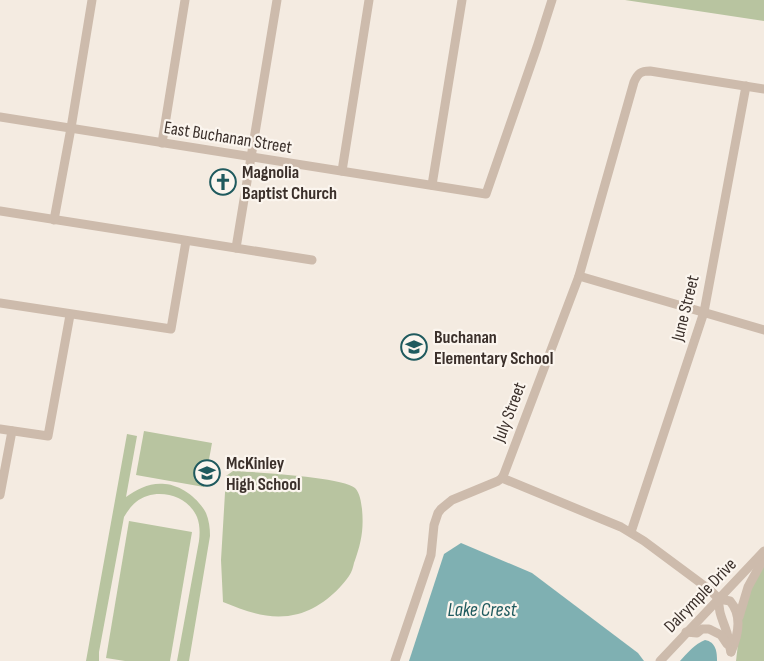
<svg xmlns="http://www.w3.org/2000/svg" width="764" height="661" font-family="'Sofia Sans Condensed',sans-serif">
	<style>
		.green { fill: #b8c4a0 }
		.water { fill: #7fb0b2 }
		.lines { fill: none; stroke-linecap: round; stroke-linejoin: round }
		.minor { stroke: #cdbbac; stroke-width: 9 }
		.labels { text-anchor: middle; stroke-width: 4.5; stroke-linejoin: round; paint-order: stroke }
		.street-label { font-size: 18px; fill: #3b302b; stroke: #fbf5ee }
		.poi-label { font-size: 18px; font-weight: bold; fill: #3b302b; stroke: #fbf5ee; text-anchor: start }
		.water-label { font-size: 20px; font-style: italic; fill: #1f5a5e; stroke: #fbf5ee }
	</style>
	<rect width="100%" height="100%" fill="#f4ebe1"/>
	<g class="green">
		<path d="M625,0H764V21Z"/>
		<path d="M144,431L212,443L204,487L136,475Z"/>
		<path d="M127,434L137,436L126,497C137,489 151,482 165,484C181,485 199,499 206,513C209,520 210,528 210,536L189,661H177L199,541C200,533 200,525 197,517C187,494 155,487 136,502C131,506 127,512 124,517L99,652V661H86Z"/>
		<path d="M233,471C253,472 343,477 355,488C360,493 361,502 362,509C364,530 361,544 354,563C353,567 352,572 349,576C338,592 318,609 298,614C271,621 248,612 223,602L221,560L226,476Z"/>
		<path d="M129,521L192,532L170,661H125L106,658Z"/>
		<path d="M764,559V661H736L743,601Z"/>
	</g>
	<g class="water">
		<path d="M461,543L532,573L638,653L644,661H409L444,554Z"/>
		<path d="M705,640C716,642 717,652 717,661H680C687,653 695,644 705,640Z"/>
	</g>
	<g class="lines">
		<g class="minor">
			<path d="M0,117L486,194L537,47L552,0"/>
			<path d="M162,143L185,0"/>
			<path d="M342,171L369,0"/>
			<path d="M432,185L462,0"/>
			<path d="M0,211L312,260"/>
			<path d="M54,220L71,128L92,0"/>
			<path d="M236,248L277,0"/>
			<path d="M579,276L764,330"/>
			<path d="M0,303L171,329L186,241"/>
			<path d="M0,429L48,436L70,315"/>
			<path d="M502,478L621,527L644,541L710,590L719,599L730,601C743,616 738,636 731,652"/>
			<path d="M0,495L12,431"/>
			<path d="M631,532L704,312L746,86"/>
			<path d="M719,599C718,613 723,620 727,633C729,639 729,646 731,652"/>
			<path d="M739,617L748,587L764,558"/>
			<path d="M686,632L697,633L702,629H709L721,635L727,644"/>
			<path d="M395,661L431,555L434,525L438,513L441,509L452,500L498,481L502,478L504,474L579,276L634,82C638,73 641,71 650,71L764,89"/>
			<path d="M660,661L764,551"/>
		</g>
	</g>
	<defs>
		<g id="church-ring" transform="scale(1.35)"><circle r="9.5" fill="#fbf5ee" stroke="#1f5a5e" stroke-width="1.5"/><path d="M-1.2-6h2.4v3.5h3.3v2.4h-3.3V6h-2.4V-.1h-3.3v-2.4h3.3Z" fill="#1f5a5e"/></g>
		<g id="school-ring" transform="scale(1.35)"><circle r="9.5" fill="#fbf5ee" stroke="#1f5a5e" stroke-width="1.5"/><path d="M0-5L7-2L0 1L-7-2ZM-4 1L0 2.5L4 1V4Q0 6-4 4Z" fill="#1f5a5e"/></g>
	</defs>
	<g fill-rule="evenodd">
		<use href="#church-ring" x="223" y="182"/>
		<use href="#school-ring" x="414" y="347"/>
		<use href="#school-ring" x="207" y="473"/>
	</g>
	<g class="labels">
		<g class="street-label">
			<text transform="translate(228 137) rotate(9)" y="6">East Buchanan Street</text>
			<text transform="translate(685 308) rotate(-76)" y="6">June Street</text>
			<text transform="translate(509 412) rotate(-69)" y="6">July Street</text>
			<text transform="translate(700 595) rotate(-46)" y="6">Dalrymple Drive</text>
		</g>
		<g class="poi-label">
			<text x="242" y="178">Magnolia<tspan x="242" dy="21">Baptist Church</tspan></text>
			<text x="434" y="343">Buchanan<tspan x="434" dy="21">Elementary School</tspan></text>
			<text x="226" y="469">McKinley<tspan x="226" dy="21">High School</tspan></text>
		</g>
		<g class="water-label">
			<text x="482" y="616">Lake Crest</text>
		</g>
	</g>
</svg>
